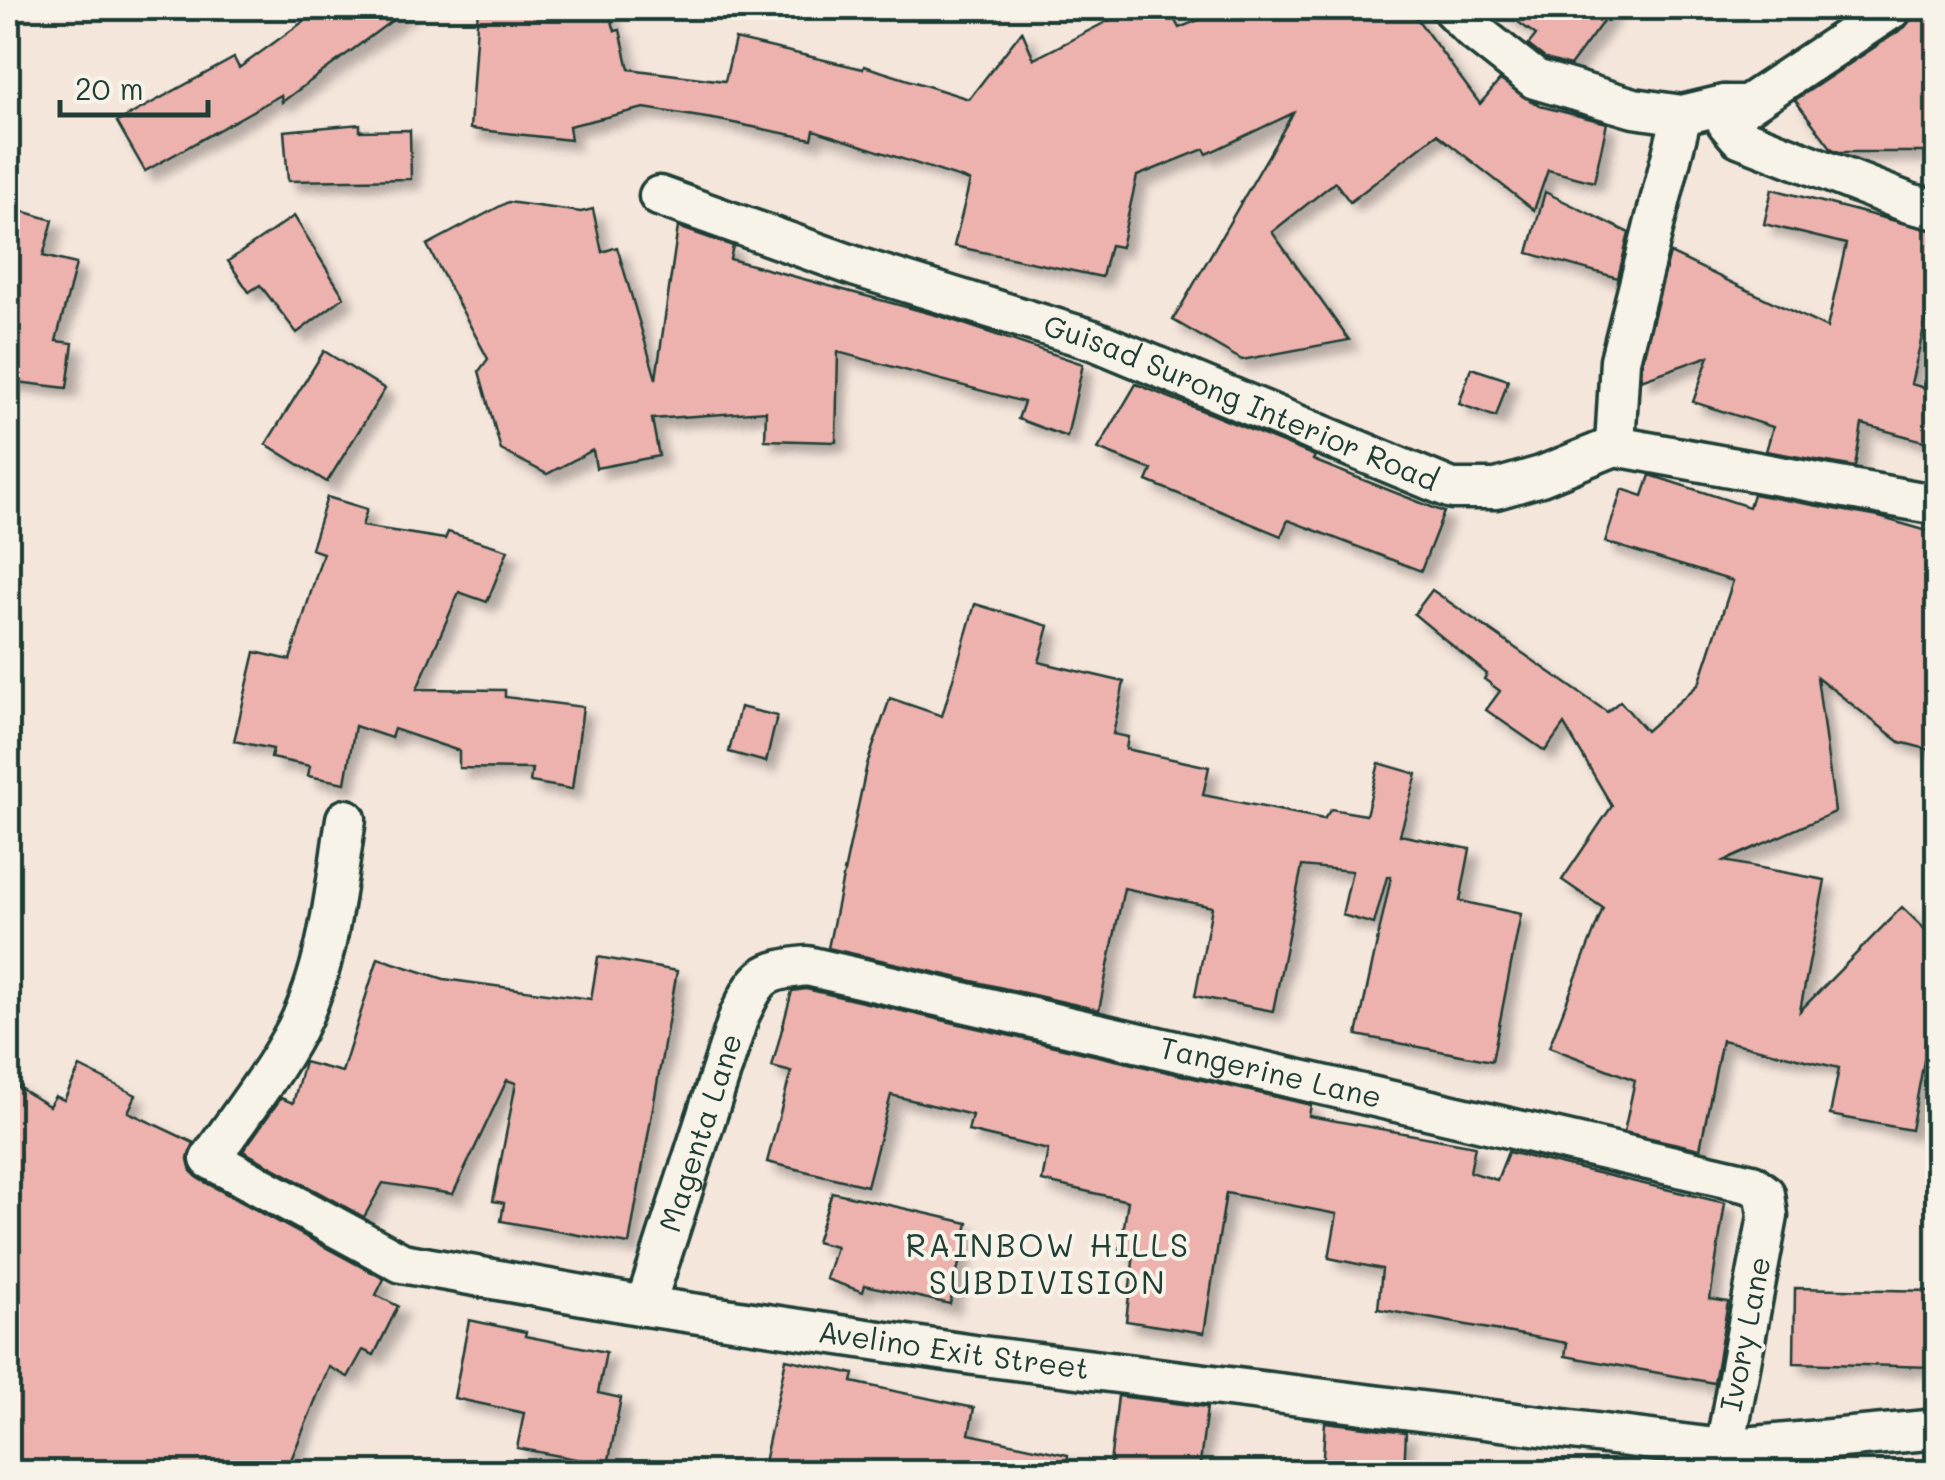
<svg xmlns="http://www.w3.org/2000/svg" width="1945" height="1480" font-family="Mali,sans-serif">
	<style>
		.building { fill: #edb2ae; stroke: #1f3d34; stroke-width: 2.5; filter: url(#shadow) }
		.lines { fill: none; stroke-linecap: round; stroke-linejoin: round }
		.minor-casing { stroke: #1f3d34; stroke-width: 45 }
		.minor { stroke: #f7f3e8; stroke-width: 38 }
		.labels { text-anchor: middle; stroke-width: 8; stroke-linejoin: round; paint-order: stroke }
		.street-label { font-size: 30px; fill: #1f3d34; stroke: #f7f3e8 }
		.neighbourhood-label { font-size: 32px; letter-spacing: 2.5px; fill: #1f3d34; stroke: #f7f3e8 }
	</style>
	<defs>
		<filter id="shadow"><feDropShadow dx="9" dy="9" stdDeviation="5" flood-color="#0004"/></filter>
	</defs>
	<rect width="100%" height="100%" fill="#f5e6dc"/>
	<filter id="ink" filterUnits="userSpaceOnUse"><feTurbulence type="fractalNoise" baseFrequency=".01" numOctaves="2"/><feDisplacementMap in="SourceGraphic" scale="20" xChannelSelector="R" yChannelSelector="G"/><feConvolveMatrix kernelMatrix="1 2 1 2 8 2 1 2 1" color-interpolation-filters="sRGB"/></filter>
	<g filter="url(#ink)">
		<g class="building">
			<path d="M322,8H409L282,102L281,95L145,171L117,122L234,58L239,68Z"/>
			<path d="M478,8H608L615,31L620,30L629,69L725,81L735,39L863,69L864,66L969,99L1022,31L1034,59L1133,8H1168L1179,28L1228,8H1409L1480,104L1500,80L1540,106L1607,123L1594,182L1548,170L1534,210L1437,134L1350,202L1335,182L1272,232L1349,340L1242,360L1173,320L1293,113L1207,154L1204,149L1137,176L1121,247L1110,245L1102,277L954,246L970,181L814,130L812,139L719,120L644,108L569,126L571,140L470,129Z"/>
			<path d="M1499,8H1613L1570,66L1546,59L1528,45L1536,35Z"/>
			<path d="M1920,8H1938V152H1839L1832,149L1795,100L1905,27Z"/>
			<path d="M360,124V131L410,130L411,179L288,181L284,131Z"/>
			<path d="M1772,189L1938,232V268L1911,384L1938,392V445L1862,424L1855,467L1766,451L1773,427L1693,402L1709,356L1641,380L1642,363L1670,253L1827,328L1846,244L1764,224Z"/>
			<path d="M1545,192L1629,233L1618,278L1528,253Z"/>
			<path d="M508,202L581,212L593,209L602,252L617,247L656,379L678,227L733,246L730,259L943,317L1083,364L1067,437L1018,419L1024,402L838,352L836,442L765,440L766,411L652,419L659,456L596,468L593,450L547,474L501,450L479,371L488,359L427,245Z"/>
			<path d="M8,207L53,220L43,256L76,264L56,341L73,343L67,388L8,381Z"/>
			<path d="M294,216L344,297L297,333L260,285L249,292L228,261Z"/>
			<path d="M324,351L385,389L327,482L266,444Z"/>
			<path d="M1471,368L1508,380L1496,417L1459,404Z"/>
			<path d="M1136,384L1315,456L1313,460L1444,512L1421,571L1288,520L1281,536L1147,481L1152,470L1098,449Z"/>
			<path d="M1650,475L1749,507L1753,494L1879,517L1938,534V752L1900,742L1817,677L1835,812L1724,861L1825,880L1800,1011L1902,907L1938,942V986L1911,1130L1830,1115L1839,1068L1722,1040L1700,1149L1624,1132L1635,1080L1549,1047L1603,908L1562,880L1612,806L1564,724L1545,751L1486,710L1500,691L1484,679L1487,674L1414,614L1432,590L1607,712L1620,701L1646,731L1699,684L1733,581L1605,542L1622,489L1643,496Z"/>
			<path d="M327,497L367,509L362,526L445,539L448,532L508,550L487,602L459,592L417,689L505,690V697L583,707L572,789L530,782L532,769L459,768V751L394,729L391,738L355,726L345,783L308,776L310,766L271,758L273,749L234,741L255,652L290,660L323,553L311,549Z"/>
			<path d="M975,604L1049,626L1039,662L1124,682L1113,734L1128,737L1126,749L1209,767L1203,795L1324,819L1331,809L1366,815L1379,763L1417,774L1400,835L1470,849L1460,901L1521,914L1492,1061L1357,1035L1391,877H1387L1374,924L1342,915L1352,871L1302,866L1273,1011L1195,996L1212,907L1124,888L1099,1010L828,948L867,764L890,698L942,716Z"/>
			<path d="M740,707L777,716L766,762L729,752Z"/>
			<path d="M598,957L677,971L629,1244L501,1221L504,1203L493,1201L516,1083L507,1080L453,1194L383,1183L364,1217L243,1151L281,1098L293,1103L304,1062L342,1072L378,958L444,979L591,999Z"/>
			<path d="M806,989L1311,1105L1309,1116L1475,1146L1470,1172L1497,1180L1508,1152L1725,1203L1710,1299L1728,1302L1714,1383L1565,1356L1567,1343L1378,1309L1382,1269L1329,1258L1337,1214L1226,1193L1204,1333L1126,1321L1134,1253L1120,1251L1128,1201L1042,1181L1048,1150L968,1131L972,1115L891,1095L867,1186L767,1162L791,1072L772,1067L792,991Z"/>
			<path d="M80,1067L136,1095L128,1112L194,1143L188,1159L191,1171L199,1179L384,1279L376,1295L398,1306L374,1355L363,1350L348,1377L329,1367L286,1472H8V1356L21,1320L8,1314V1081L49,1106L55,1096L64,1100Z"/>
			<path d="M832,1192L968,1223L950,1304L865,1285L863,1292L826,1279L836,1247L816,1242Z"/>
			<path d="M1795,1288L1933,1291L1932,1367L1794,1363Z"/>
			<path d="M469,1320L526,1332L525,1336L606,1352L598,1393L621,1398L608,1465L517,1448L524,1413L454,1398Z"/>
			<path d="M786,1359L854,1374L852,1382L974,1408L969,1434L1068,1455L1066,1472H762Z"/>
			<path d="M1118,1396L1207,1407L1199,1472H1109Z"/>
			<path d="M1325,1422L1406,1432L1404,1472H1322Z"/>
		</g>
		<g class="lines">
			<g class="minor-casing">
				<g id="minor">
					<path d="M1451,8L1474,31L1535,79L1634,108L1682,115L1724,105H1747L1893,8"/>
					<path d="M1724,105L1727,123L1739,137L1909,203L1938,210"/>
					<path id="s1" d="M659,196L857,267L1093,340L1452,489H1496L1541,476L1615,446"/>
					<path d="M1615,446L1620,360L1682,115"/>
					<path d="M1615,446L1938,505"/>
					<path id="s2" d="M346,819C335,890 329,966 296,1030C272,1075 239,1117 210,1159L402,1263L645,1306L974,1355L1723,1449L1938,1429"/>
					<path id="s3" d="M645,1306L739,1016C759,975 761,971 807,966L1752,1184L1765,1194L1768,1216L1721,1470"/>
				</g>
			</g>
			<use href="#minor" class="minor"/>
		</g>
	</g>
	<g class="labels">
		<g class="street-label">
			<text dy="10" stroke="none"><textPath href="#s1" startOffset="618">Guisad Surong Interior Road</textPath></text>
			<text dy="10" stroke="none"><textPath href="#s3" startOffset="872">Tangerine Lane</textPath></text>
			<text dy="10" stroke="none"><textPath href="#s3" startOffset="182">Magenta Lane</textPath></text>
			<text transform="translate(1746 1334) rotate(-79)" y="10">Ivory Lane</text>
			<text dy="10" stroke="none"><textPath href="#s2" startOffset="1150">Avelino Exit Street</textPath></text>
		</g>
		<g class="neighbourhood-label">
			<text x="1048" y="1257">RAINBOW HILLS<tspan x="1048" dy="37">SUBDIVISION</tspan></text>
		</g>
	</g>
	<rect width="1945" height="1480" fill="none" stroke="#f7f3e8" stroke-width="40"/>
	<rect x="20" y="20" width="1905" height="1440" fill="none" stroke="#1f3d34" stroke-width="4" filter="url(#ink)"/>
	<path d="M60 100v15h148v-15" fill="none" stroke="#1f3d34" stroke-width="5"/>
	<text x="75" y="100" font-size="30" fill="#1f3d34" stroke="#f7f3e8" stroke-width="8" paint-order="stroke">20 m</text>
</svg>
